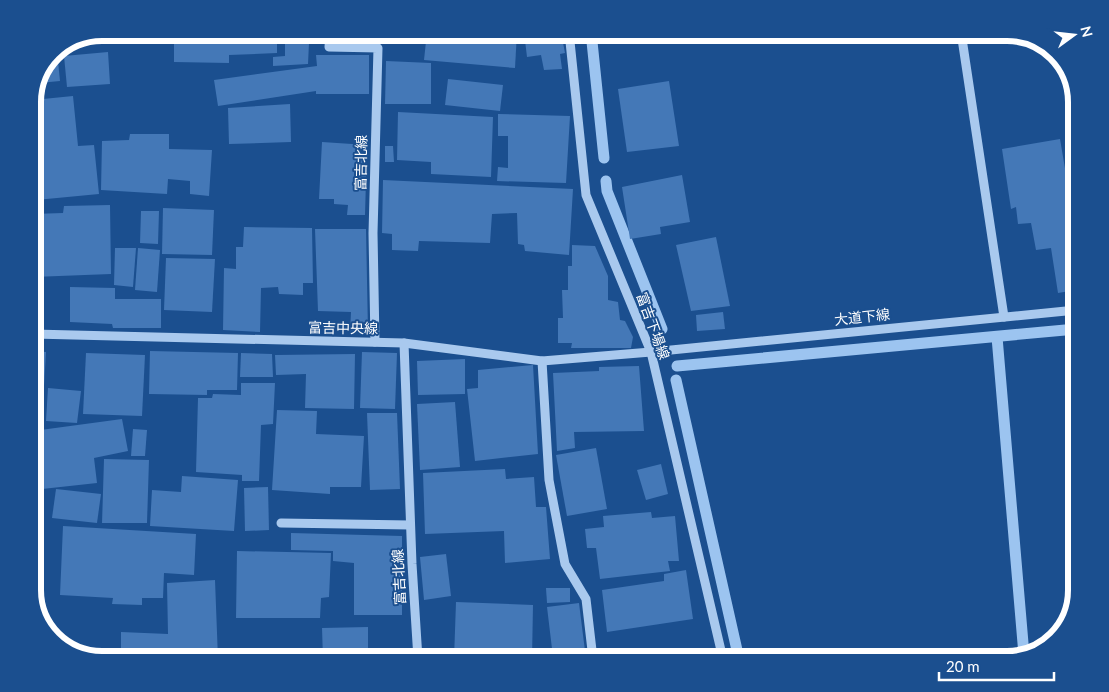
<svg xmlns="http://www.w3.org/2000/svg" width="1109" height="692" font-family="Lato,'Noto Sans JP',sans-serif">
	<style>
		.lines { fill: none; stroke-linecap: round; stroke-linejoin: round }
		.stream { stroke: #9cc4f0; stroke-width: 11 }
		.building { fill: #4478b7 }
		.minor { stroke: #a9c9ee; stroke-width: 9 }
		.labels { text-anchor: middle; stroke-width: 4; stroke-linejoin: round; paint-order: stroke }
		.street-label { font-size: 14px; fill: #fff; stroke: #1b4f8f }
		.rim { fill: none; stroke: #fff; stroke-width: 6 }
	</style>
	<rect width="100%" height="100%" fill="#1b4f8f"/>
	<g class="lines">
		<g class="stream">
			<path d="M591,32L604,158"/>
			<path d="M606,181L607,191L662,329"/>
			<path d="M997,337L1024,655"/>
			<path d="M677,366L1076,329"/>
			<path d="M676,380L739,659"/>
		</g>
	</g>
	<g class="building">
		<path d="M174,32H277V53L229,55V63L174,62Z"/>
		<path d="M285,32H322L321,44L309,43L308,64L273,66V57L285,56Z"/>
		<path d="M427,32H517L515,68L424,60Z"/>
		<path d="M524,32H561L565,53L560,54L562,69L544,70L541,55L527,57Z"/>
		<path d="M57,51L60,81L39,83L53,53Z"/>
		<path d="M108,52L110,84L67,87L64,56Z"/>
		<path d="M316,55H369V94H316V91L218,106L214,80L317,66Z"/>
		<path d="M386,61L431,63V104H385Z"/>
		<path d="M448,79L503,85L500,111L445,105Z"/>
		<path d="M669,81L679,146L627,152L618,89Z"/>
		<path d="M73,96L78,146L94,145L99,194L36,200L34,182H33V100Z"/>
		<path d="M290,104L291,142L229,144L228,108Z"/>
		<path d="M398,112L493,117L491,177L431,174V162L397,160Z"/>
		<path d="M498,114L570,116L566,183L497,181L498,167L508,168V136H498Z"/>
		<path d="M130,134H169V149L212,150L209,196L190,194V181L168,179L167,194L101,190L102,141L129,140Z"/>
		<path d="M1060,139L1076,233V290L1058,293L1051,248L1036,250L1031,223L1018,224L1016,207L1011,209L1002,149Z"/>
		<path d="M322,142L367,145L365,215H347L348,205L334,204V199H319Z"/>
		<path d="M385,146H393L394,162H385Z"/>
		<path d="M682,175L690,222L660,227L661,234L630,239L622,187Z"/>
		<path d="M383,180L573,189L569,255L525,251L524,245L518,244L517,213L492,214L490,243L419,241L418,251L392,250V234L382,233Z"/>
		<path d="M110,205L111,274L33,277V214L63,213L64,206Z"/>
		<path d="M163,208L214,210L212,255L162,254Z"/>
		<path d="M141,211H159L158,244L140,243Z"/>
		<path d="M244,227L312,228L313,283H303V295L279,294L278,287L261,288L260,332L223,330L224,268L236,269V247H243Z"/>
		<path d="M315,229H366L368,332L350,333L351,312L318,311Z"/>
		<path d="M716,237L730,306L691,311L676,245Z"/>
		<path d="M572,245L595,246L608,276V300L618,302L620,320L625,321L633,337L631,348H571L572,343H558V318H563L562,290H568V266H572Z"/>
		<path d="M115,248H136L133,287L114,285Z"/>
		<path d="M138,248L160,250L157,292L135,290Z"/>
		<path d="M166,258L215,259L212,312L164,310Z"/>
		<path d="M70,287L115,288V299H161V328H113L112,324L70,322Z"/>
		<path d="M723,312L725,329L697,331L696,315Z"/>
		<path d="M33,351L46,352L42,420L33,419Z"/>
		<path d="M150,351L238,353L237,390H207V395L149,394Z"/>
		<path d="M362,352L397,353L395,409L360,408Z"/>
		<path d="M86,353L145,355L142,416L83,414Z"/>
		<path d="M241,353L272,354L273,377H240Z"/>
		<path d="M355,354L354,409L305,408L306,374L276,375L275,355Z"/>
		<path d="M465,359V394L418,395L417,361Z"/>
		<path d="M533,365L538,454L475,461L467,389L478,388V370Z"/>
		<path d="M639,366L644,431L574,432L575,448L557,451L553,373L599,371V367Z"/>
		<path d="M241,383H275L273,424L261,425L259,481H242V475L196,472L198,398H212L213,394L241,395Z"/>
		<path d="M48,388L81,391L77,423L46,421Z"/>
		<path d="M455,402L460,467L420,470L417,404Z"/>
		<path d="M277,410L317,411L316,434L364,436L361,487H330V494L272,490Z"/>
		<path d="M367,413H397L400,489L370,490Z"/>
		<path d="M122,419L128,451L94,458L97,483L33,490V431Z"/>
		<path d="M133,429L147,430L145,456H131Z"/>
		<path d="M596,448L607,509L567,516L556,455Z"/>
		<path d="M104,459L149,460L147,523H102Z"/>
		<path d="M661,464L668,494L646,500L637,470Z"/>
		<path d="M505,469L506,479L534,477L536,507H546L550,559L505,563L504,531L425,534L423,473Z"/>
		<path d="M182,476L238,480L234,531L150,526L152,490L181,492Z"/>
		<path d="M268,487L269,530L245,531L244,488Z"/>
		<path d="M56,489L101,494L97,523L52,518Z"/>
		<rect x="33" y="502" width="4" height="17"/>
		<path d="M651,512L652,518L675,516L679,561H668L670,571L600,579L596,548H587L585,529L604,527L603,516Z"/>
		<path d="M63,526L196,534L194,575L164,573L163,598H142V605L112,604L113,598L60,595Z"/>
		<path d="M291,533L402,536V615H354V563L333,561V551L291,550Z"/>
		<path d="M237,551L331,553L329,597L321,598L320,618H236Z"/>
		<path d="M446,554L451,596L424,600L420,557Z"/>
		<path d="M686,570L693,619L607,632L602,590L664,581V574Z"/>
		<path d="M33,575H34L38,609L37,610L33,594Z"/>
		<path d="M215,580L218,659H121V632L168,634L167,583Z"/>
		<path d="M546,588H570V602L547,603Z"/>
		<path d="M456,602L533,605L532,659H454Z"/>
		<path d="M579,603L586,659H546L553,657L547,607Z"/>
		<path d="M368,627V659H323L322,628Z"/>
	</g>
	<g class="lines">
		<g class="minor">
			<path d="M330,32L329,47L378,48L373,233L375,342"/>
			<path d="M569,32L586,195L651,352L723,659"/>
			<path d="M961,32L1004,317"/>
			<path d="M33,334L404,343L542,361L651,352L1076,310"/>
			<path d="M404,343L412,564L418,659"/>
			<path d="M542,361L549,480L565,564L586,599L593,659"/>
			<path d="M281,523L410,525"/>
		</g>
	</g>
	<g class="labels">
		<g class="street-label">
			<text transform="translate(361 163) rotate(-89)" y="5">富吉北線</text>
			<text transform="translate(862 317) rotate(-6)" y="5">大道下線</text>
			<text transform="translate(653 326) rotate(70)" y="5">富吉下場線</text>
			<text transform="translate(343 328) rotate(1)" y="5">富吉中央線</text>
			<text transform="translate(399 577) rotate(-93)" y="5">富吉北線</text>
		</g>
	</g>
	<path d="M0 0H1109V692H0ZM102 41H1007A61 61 0 0 1 1068 102V590A61 61 0 0 1 1007 651H102A61 61 0 0 1 41 590V102A61 61 0 0 1 102 41Z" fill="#1b4f8f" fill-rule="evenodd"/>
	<path class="rim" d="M102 41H1007A61 61 0 0 1 1068 102V590A61 61 0 0 1 1007 651H102A61 61 0 0 1 41 590V102A61 61 0 0 1 102 41Z"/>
	<g transform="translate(1074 35) rotate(75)" stroke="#1b4f8f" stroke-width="4" paint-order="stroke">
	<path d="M0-4L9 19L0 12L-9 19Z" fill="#ffffff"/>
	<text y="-8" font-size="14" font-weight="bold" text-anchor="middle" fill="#ffffff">N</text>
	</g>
	<path d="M939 672v8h115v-8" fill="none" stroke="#ffffff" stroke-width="2.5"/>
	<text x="946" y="672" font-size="15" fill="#ffffff" stroke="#1b4f8f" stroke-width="4" paint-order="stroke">20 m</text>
</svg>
